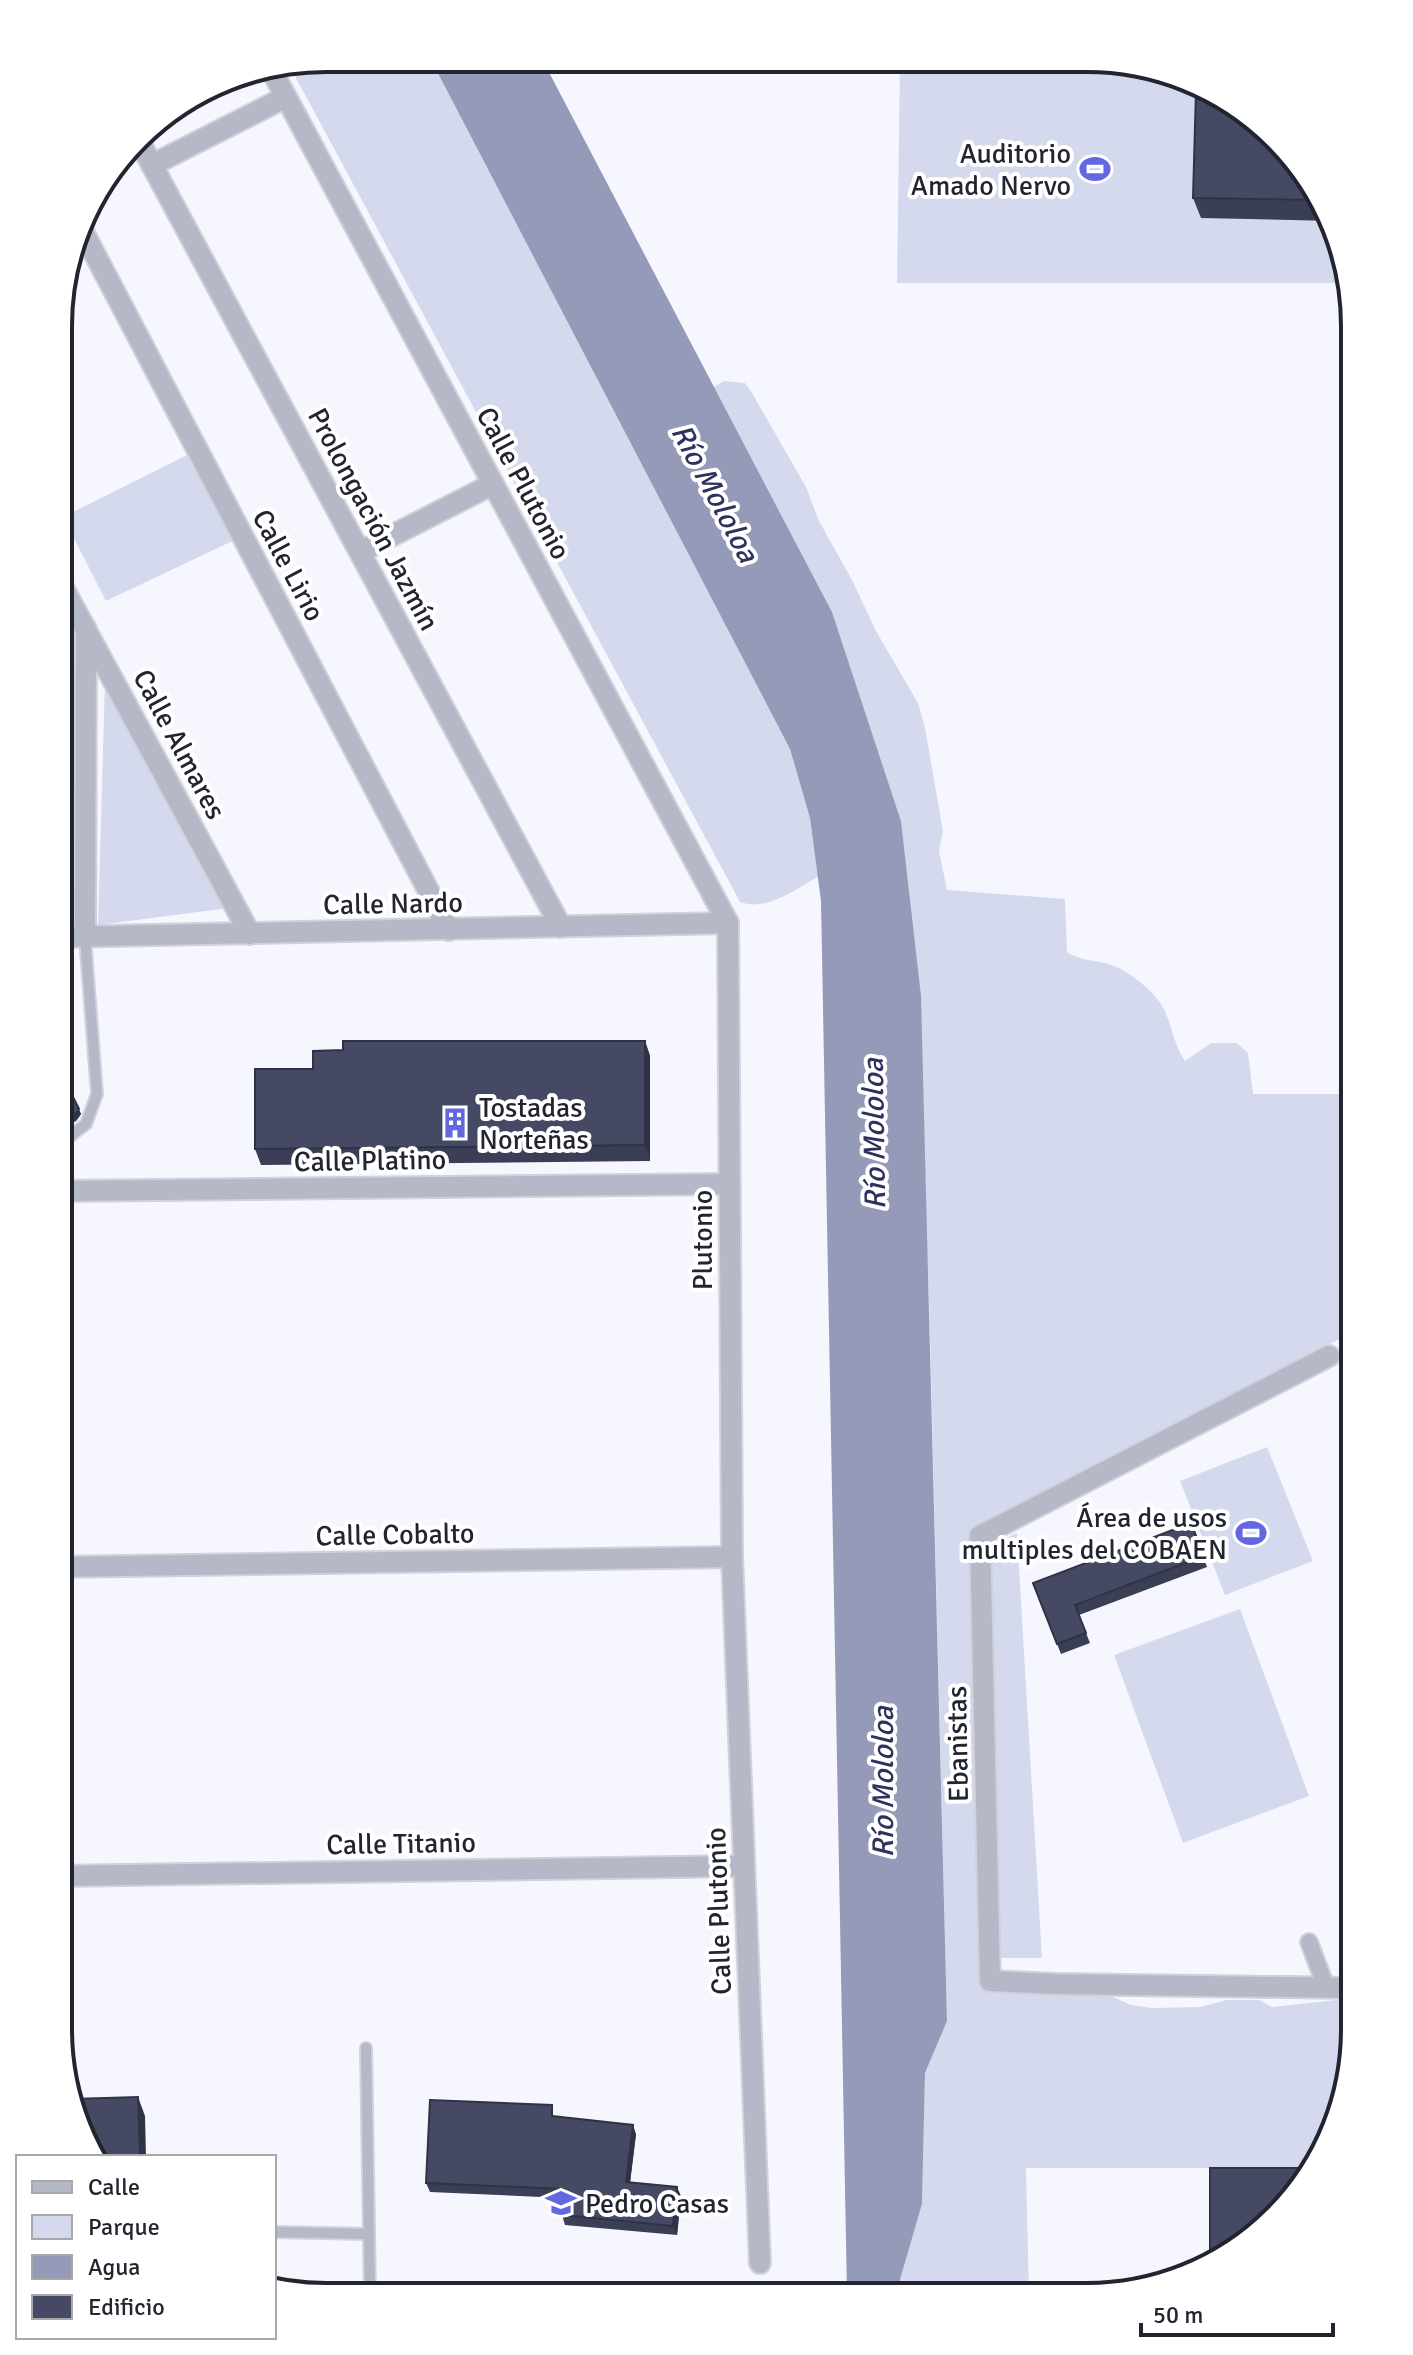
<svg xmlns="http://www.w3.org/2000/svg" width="1413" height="2355" font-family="Signika,sans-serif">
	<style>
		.green { fill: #d5d9ee }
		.water { fill: #959ab9 }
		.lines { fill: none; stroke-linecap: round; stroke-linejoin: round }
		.service-casing { stroke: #d0d1d9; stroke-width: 14 }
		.pedestrian-casing { stroke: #d0d1d9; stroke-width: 20 }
		.minor-casing { stroke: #d0d1d9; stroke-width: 24 }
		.service { stroke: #b5b8c7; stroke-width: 10 }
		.pedestrian { stroke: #b5b8c7; stroke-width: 16 }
		.minor { stroke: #b5b8c7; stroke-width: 20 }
		.wall { fill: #3b3f56 }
		.shaded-wall { fill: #303346 }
		.building { fill: #454964; stroke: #303346; stroke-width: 2 }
		.labels { text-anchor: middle; stroke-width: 8; stroke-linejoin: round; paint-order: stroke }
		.poi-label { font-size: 28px; fill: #222430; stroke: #fff; text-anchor: end }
		.street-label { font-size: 28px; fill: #222430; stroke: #fff }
		.water-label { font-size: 30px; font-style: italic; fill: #2e325d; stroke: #fff }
		.rim { fill: none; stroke: #222430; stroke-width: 4 }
	</style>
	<rect width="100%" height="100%" fill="#f6f7fe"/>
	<g class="green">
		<path d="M326,58H430L790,749L810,818L818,877C795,889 767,912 740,902L289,65Z"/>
		<path d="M900,60H1123L1251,114L1335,224L1347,283H897Z"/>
		<path d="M724,381L745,383L752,393L806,487L819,521L852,580L876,631L918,703L925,728L943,831L939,851L947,890L1065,899L1067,952C1085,963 1097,959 1114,966C1130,972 1152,990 1161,1004C1172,1022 1173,1044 1185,1061L1211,1043H1237L1248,1053L1253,1094H1355V1275L1346,1276V1336L977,1525L990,1980L1113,1997L1131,2005L1152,2008L1200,2007L1226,2000H1259L1272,2007L1336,2000L1354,2002V2047L1341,2116L1313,2168H1026L1029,2297L897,2296L899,2283L922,2204L925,2073L947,2020L929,1294L910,901L901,821L832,612L714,387Z"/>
		<path d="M197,450L243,536L106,601L63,517Z"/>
		<path d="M105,681L229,908L98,925Z"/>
		<path d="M1267,1447L1313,1561L1225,1595L1180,1481Z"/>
		<path d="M1017,1533L1042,1958H997L983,1548Z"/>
		<path d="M1240,1609L1309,1796L1183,1843L1114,1655Z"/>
	</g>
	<path class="water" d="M430,58L542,59L832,612L901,821L921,996L947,2021L925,2073L922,2204L899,2283L897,2296H847L821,901L810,818L790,749Z"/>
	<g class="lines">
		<g class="service-casing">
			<g id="service">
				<path d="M59,1145L86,1124L97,1094L85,937"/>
				<path d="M366,2048L370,2295"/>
				<path d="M274,2232L369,2234"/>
			</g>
		</g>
		<g class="pedestrian-casing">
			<path id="pedestrian" d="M1309,1942L1326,1987"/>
		</g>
		<g class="minor-casing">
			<g id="minor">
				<path d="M271,69L728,923L732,1557L760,2263"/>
				<path d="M138,139L561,927"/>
				<path d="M152,165L286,97"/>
				<path d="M80,226L449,930"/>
				<path d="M360,552L493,484"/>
				<path d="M60,582L250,934"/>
				<path d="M59,937L728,923"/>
				<path d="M85,937L86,629"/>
				<path d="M59,1191L729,1184"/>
				<path d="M1329,1356L980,1536L990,1981L1056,1984L1354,1988"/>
				<path d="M59,1567L732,1557"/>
				<path d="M58,1876L744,1866"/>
			</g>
		</g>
		<use href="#service" class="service"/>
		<use href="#pedestrian" class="pedestrian"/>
		<use href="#minor" class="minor"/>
	</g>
	<g class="wall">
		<path d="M1251,114L1333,221L1201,218L1193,198Z"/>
		<path d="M645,1041L650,1056V1161L261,1165L255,1149L313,1069L343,1050Z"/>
		<path d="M59,1091L81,1114L76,1121L59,1130Z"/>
		<path d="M1191,1523L1207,1567L1079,1615L1090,1643L1061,1654L1033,1583Z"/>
		<path d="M555,2115V2116L636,2134L630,2182L681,2196L677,2235L565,2225L562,2215L564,2198L430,2192L426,2183Z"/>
	</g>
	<g class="shaded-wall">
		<path d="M645,1041L650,1056V1161L645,1145Z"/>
		<path d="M79,1109L81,1114L76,1121L74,1116Z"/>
		<path d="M138,2097L145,2116L146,2157H140Z"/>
		<path d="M633,2125L636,2134L629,2191L626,2182Z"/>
		<path d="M677,2187L681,2196L677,2235L673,2226Z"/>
	</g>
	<g class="building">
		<path d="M1196,91L1251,114L1317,200L1193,198Z"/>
		<path d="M343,1041H645V1145L255,1149V1069H313V1051L343,1050Z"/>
		<path d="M68,1087L79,1109L74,1116L59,1124V1091Z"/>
		<path d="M1191,1523L1204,1556L1075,1605L1086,1633L1057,1644L1033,1583Z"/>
		<path d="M138,2097L140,2157H98L78,2131L72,2099Z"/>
		<path d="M430,2100L552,2105V2116L633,2125L626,2182L677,2187L673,2226L562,2215L565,2189L426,2183Z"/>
		<path d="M1210,2168H1313L1300,2192L1210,2261Z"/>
	</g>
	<defs>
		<g id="stadium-bare" transform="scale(2.4)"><path d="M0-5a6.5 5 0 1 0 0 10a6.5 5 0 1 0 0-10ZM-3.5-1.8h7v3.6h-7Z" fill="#6367e0" stroke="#fff" stroke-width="2.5" paint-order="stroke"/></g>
		<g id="building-bare" transform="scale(2.4)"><path d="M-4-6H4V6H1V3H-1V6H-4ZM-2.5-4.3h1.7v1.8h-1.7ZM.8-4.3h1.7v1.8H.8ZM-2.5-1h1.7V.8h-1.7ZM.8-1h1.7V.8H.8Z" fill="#6367e0" stroke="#fff" stroke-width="2.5" paint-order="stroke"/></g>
		<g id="school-bare" transform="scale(2.4)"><path d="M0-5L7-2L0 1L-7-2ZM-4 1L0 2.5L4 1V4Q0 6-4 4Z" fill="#6367e0" stroke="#fff" stroke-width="2.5" paint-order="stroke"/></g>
	</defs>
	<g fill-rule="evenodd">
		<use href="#stadium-bare" x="1095" y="169"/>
		<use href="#building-bare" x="455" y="1123"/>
		<use href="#stadium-bare" x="1251" y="1533"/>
		<use href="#school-bare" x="561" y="2203"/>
	</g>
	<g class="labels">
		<g class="poi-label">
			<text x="1071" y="163">Auditorio<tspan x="1071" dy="32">Amado Nervo</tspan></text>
			<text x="479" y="1117" text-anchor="start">Tostadas<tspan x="479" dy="32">Norteñas</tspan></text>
			<text x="1227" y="1527">Área de usos<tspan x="1227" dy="32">multiples del COBAEN</tspan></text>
			<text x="585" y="2213" text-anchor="start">Pedro Casas</text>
		</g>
		<g class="street-label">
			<text transform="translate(524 483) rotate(62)" y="10">Calle Plutonio</text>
			<text transform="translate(374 519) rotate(62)" y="10">Prolongación Jazmín</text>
			<text transform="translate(289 565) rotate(62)" y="10">Calle Lirio</text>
			<text transform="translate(180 744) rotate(62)" y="10">Calle Almares</text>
			<text transform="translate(393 903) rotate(-1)" y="10">Calle Nardo</text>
			<text transform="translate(370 1160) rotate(-1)" y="10">Calle Platino</text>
			<text transform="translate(702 1240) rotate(-90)" y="10">Plutonio</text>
			<text transform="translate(395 1534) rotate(-1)" y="10">Calle Cobalto</text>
			<text transform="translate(957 1744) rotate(-91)" y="10">Ebanistas</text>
			<text transform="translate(401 1843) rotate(-1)" y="10">Calle Titanio</text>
			<text transform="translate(718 1911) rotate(-92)" y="10">Calle Plutonio</text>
		</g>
		<g class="water-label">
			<text transform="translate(715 493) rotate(62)" y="10">Río Mololoa</text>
			<text transform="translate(874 1134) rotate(-91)" y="10">Río Mololoa</text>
			<text transform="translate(883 1782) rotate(-90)" y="10">Río Mololoa</text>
		</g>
	</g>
	<path d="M0 0H1413V2355H0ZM326 72H1087A254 254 0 0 1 1341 326V2029A254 254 0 0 1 1087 2283H326A254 254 0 0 1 72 2029V326A254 254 0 0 1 326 72Z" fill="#fff" fill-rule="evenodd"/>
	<path class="rim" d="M326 72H1087A254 254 0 0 1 1341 326V2029A254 254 0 0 1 1087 2283H326A254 254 0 0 1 72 2029V326A254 254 0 0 1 326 72Z"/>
	<rect x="16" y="2155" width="260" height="184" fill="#ffffff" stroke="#a7a7ac" stroke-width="2"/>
	<rect x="32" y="2181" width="40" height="12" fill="#b5b8c7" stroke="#a7a7ac" stroke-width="2"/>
	<text x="88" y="2195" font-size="24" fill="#222430">Calle</text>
	<rect x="32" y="2215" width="40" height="24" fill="#d5d9ee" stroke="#a7a7ac" stroke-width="2"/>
	<text x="88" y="2235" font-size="24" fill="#222430">Parque</text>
	<rect x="32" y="2255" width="40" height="24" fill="#959ab9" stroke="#a7a7ac" stroke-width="2"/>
	<text x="88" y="2275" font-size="24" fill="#222430">Agua</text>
	<rect x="32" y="2295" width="40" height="24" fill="#454964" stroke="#a7a7ac" stroke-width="2"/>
	<text x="88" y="2315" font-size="24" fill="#222430">Edificio</text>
	<path d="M1141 2323v12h192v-12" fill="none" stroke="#222430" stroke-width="4"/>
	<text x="1153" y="2323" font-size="24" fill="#222430" stroke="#ffffff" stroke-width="6" paint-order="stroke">50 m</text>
</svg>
